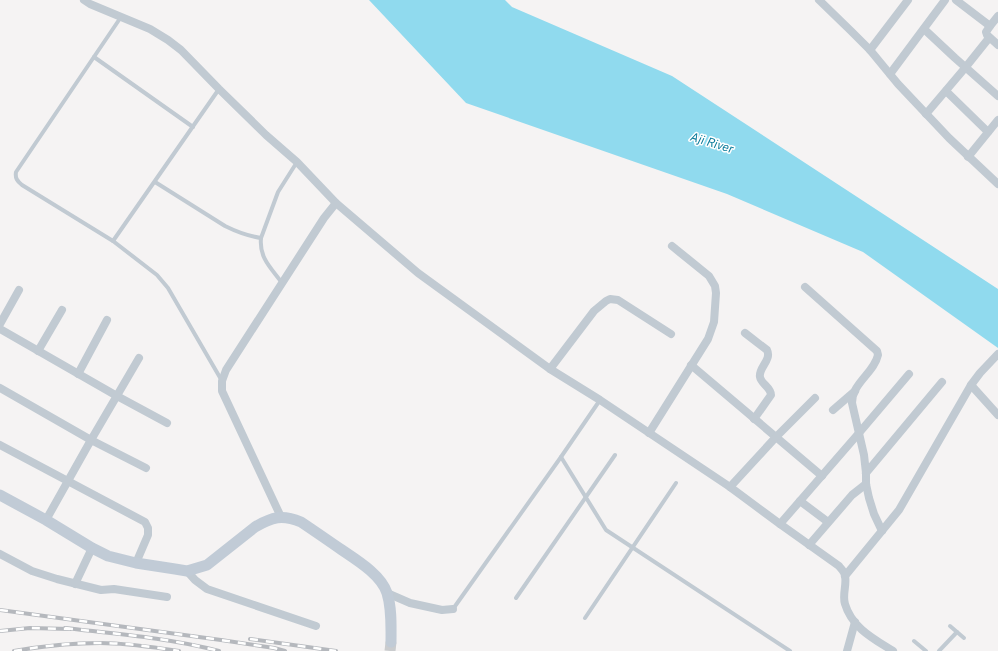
<svg xmlns="http://www.w3.org/2000/svg" width="998" height="651" font-family="'Public Sans',sans-serif">
	<style>
		.water { fill: #90daee }
		.lines { fill: none; stroke-linecap: round; stroke-linejoin: round }
		.secondary-tunnel { stroke: #caccce; stroke-width: 11; stroke-dasharray: 11 5.5; stroke-linecap: butt }
		.lane { stroke: #c1cad2; stroke-width: 4 }
		.street { stroke: #c1cad2; stroke-width: 8 }
		.secondary { stroke: #c1cbd6; stroke-width: 11 }
		.rail-casing { stroke: #b5b8bd; stroke-width: 4 }
		.rail { stroke: #fff; stroke-width: 2.5; stroke-dasharray: 8; stroke-linecap: butt }
		.labels { text-anchor: middle; stroke-width: 3; stroke-linejoin: round; paint-order: stroke }
		.water-label { font-size: 12px; font-style: italic; fill: #0c7c9b; stroke: #fff }
	</style>
	<rect width="100%" height="100%" fill="#f5f3f3"/>
	<path class="water" d="M369,0H505L512,7L672,76L998,289V348L863,252L727,194L466,103Z"/>
	<g class="lines">
		<path class="secondary-tunnel" d="M390,651L391,642"/>
		<g class="lane">
			<path d="M121,17L16,172C15,178 17,181 22,185L113,241L157,275L168,288L222,381"/>
			<path d="M94,57L193,127"/>
			<path d="M155,182L225,226C237,232 248,236 261,238"/>
			<path d="M113,241L219,89"/>
			<path d="M282,283C271,268 259,258 261,238L278,192L297,162"/>
			<path d="M561,457L606,530L790,651"/>
			<path d="M516,598L615,455"/>
			<path d="M453,609L561,457L600,400"/>
			<path d="M585,618L676,483"/>
			<path d="M950,626L964,638"/>
			<path d="M914,641L926,651"/>
			<path d="M939,651L957,632"/>
		</g>
		<g class="street">
			<path d="M84,0L90,4L150,29L168,40L181,50L219,89L266,135L297,162L336,203L418,273L550,369L600,400L730,487L780,524L839,566C841,569 845,572 845,576C847,585 842,595 845,604C852,628 874,639 893,651"/>
			<path d="M819,0L851,31L870,50L898,84L949,138L998,184"/>
			<path d="M956,0L990,26"/>
			<path d="M998,16L990,26L986,32L987,35L998,45"/>
			<path d="M924,29L955,58L998,96"/>
			<path d="M870,50L908,0"/>
			<path d="M890,74L945,0"/>
			<path d="M946,91L988,132"/>
			<path d="M926,114L965,68L989,38"/>
			<path d="M968,157L998,120"/>
			<path d="M805,287L877,351L878,355C874,373 852,383 852,403L864,455L866,473V484L869,498L874,514L882,531"/>
			<path d="M0,324L19,290"/>
			<path d="M0,329L117,396L167,423"/>
			<path d="M745,333L767,350C772,360 758,368 760,377C761,384 771,387 771,395L754,419"/>
			<path d="M38,351L62,310"/>
			<path d="M691,365L822,476"/>
			<path d="M550,369L594,311L606,301L610,299L618,300L671,334"/>
			<path d="M78,374L107,320"/>
			<path d="M971,385L998,415"/>
			<path d="M0,388L91,440L139,358"/>
			<path d="M833,410L855,391"/>
			<path d="M649,433L708,339L714,322L716,293L715,286L709,276L672,246"/>
			<path d="M0,445L145,522L148,528V535L136,563"/>
			<path d="M866,473L942,382"/>
			<path d="M730,487L776,437L815,398"/>
			<path d="M800,501L828,522"/>
			<path d="M281,517L222,391V381L226,370L324,218L336,203"/>
			<path d="M46,520L91,440L146,468"/>
			<path d="M780,524L859,433L909,374"/>
			<path d="M809,545L852,495L866,484"/>
			<path d="M0,554L32,571L57,579L101,590L114,589L167,597"/>
			<path d="M187,571L195,580L207,589L316,626"/>
			<path d="M845,576L899,510L971,385L980,373L998,354"/>
			<path d="M75,584L92,548"/>
			<path d="M387,593L410,603L442,610L453,609"/>
			<path d="M847,651L855,622"/>
		</g>
		<path class="secondary" d="M0,495L46,520L92,548L108,556L136,563L175,569L187,571L207,565L255,527C272,517 282,514 301,522C313,530 326,539 339,548C355,559 381,574 387,593C392,609 391,627 391,642"/>
		<g class="rail-casing">
			<g id="rail">
				<path d="M0,610L221,640L274,648L285,651"/>
				<path d="M65,628C117,634 169,638 219,651"/>
				<path d="M0,631L30,628L70,629"/>
				<path d="M250,639L336,651"/>
				<path d="M14,651C43,646 71,643 100,643C126,643 153,647 179,651"/>
			</g>
		</g>
		<use href="#rail" class="rail"/>
	</g>
	<g class="labels">
		<g class="water-label">
			<text transform="translate(712 143) rotate(17)" y="4">Aji River</text>
		</g>
	</g>
</svg>
